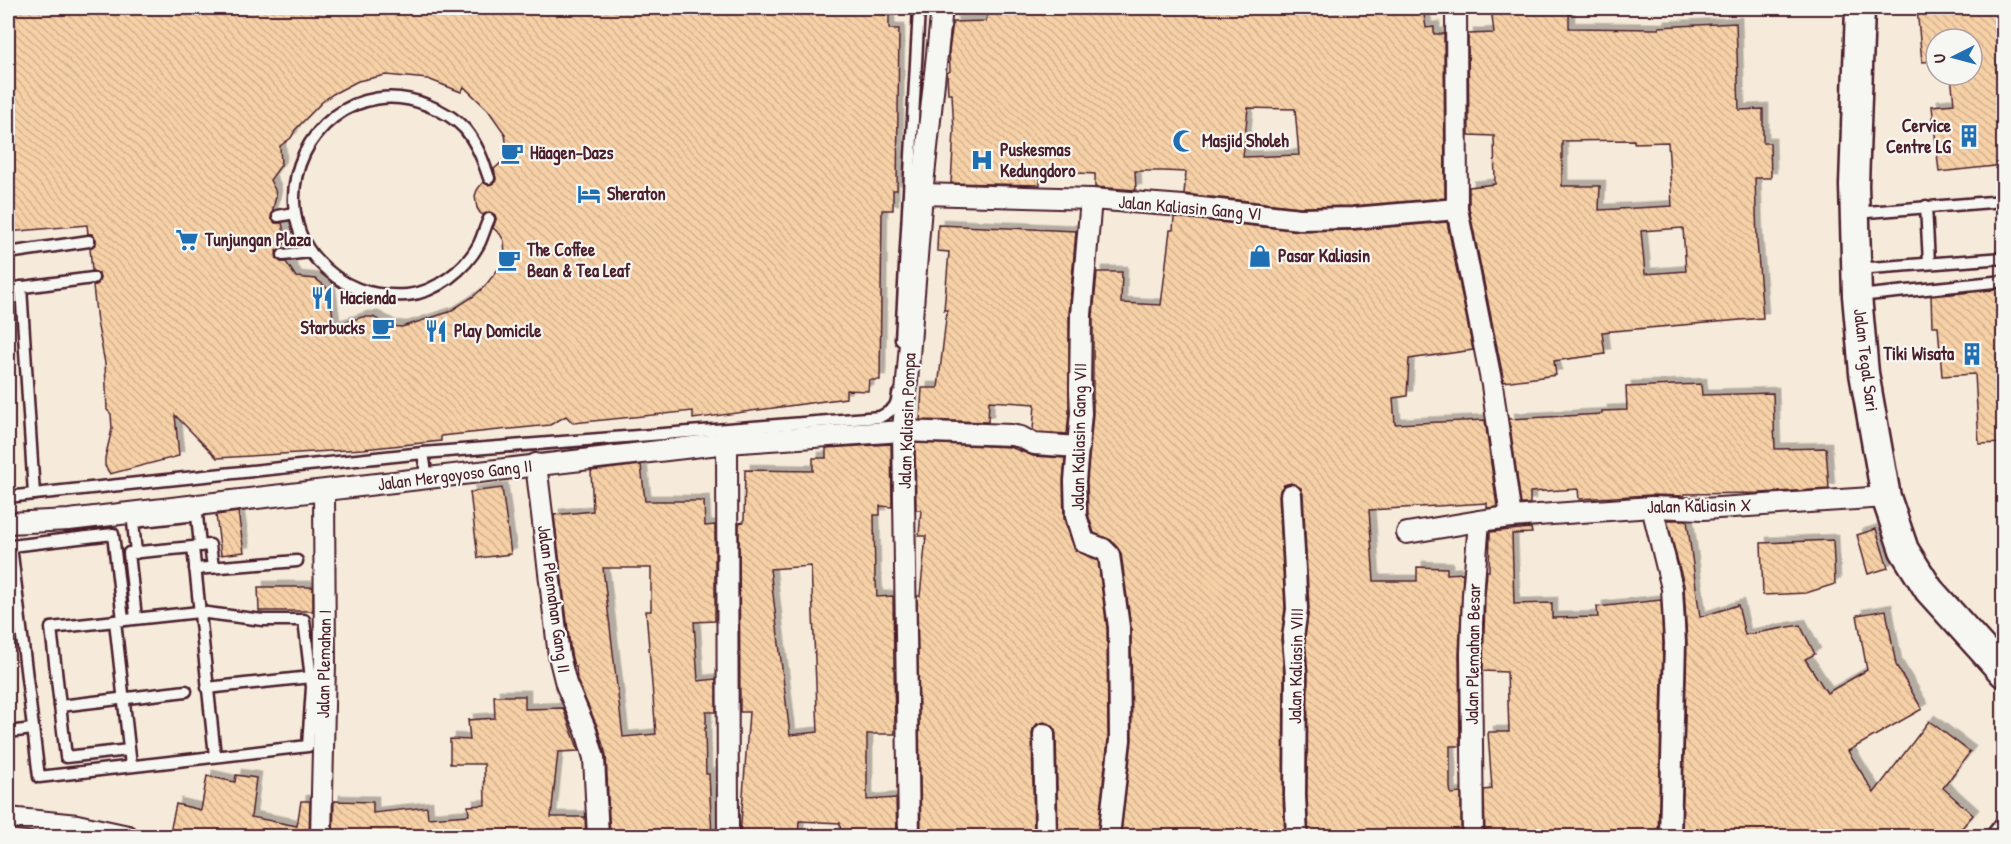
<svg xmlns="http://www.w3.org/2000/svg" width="2011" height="844" font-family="'Patrick Hand',sans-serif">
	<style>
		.building { fill: url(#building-back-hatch); stroke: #4a1f2b; stroke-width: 1.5; fill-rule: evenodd; filter: url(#shadow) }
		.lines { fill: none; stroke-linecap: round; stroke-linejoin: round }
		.lane-casing { stroke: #4a1f2b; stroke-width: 15 }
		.street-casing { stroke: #4a1f2b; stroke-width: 24 }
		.secondary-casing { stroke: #4a1f2b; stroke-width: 33 }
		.lane { stroke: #f6f6f2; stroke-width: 10 }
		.street { stroke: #f6f6f2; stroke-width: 20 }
		.secondary { stroke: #f6f6f2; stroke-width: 28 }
		.labels { text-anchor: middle; stroke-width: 4.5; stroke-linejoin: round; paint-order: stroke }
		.poi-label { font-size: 18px; font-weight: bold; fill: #4a1f2b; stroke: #f6f6f2; text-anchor: start }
		.street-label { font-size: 18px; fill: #4a1f2b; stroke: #f6f6f2 }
	</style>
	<defs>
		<pattern id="building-back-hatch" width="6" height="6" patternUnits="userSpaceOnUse" patternTransform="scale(1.5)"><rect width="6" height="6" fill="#f6d0a6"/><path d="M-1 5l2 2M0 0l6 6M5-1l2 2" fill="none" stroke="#d4b28f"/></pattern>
		<filter id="shadow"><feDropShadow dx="5.5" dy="-5.5" stdDeviation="0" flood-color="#0004"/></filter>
	</defs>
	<rect width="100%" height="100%" fill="#f6ebdb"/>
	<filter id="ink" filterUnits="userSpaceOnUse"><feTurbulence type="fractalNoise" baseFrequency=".0167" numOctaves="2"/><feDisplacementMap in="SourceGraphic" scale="12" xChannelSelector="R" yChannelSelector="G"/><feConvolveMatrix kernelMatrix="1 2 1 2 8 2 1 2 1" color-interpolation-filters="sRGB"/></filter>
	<g filter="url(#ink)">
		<g class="building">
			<path d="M8,8H884V15H889V29H899L897,190H893V210H882L880,380H869L868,391L846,390V398L693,419V411L573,423L566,416L550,425L441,436V441L363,449L217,458L175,415L179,456L110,474L105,466V458L112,429L111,414L107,410L105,363L97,322L93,286L98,284L100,278L99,273L92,271L90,248L96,244V239L92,234H88L87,225L8,232ZM386,75L428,79L461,92L464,87L488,110L505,134L507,149L502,162L494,169L496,179L495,182L488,185L483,182L477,190L475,196L477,208L480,213L483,215L489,212L495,215L496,219L493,228L500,234L504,241L505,255L503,263L485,286L474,296L449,312L402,327L390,326L373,317H362L334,326L330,294L326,287L316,279L296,277L286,262H281L277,259L276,251L283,247L284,244V232L282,223H275L271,218L276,196L275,190L270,180L281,165L280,146L291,138L295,130L322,102L333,94L358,81Z"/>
			<path d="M1079,8H1423L1426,28L1434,27V34H1444L1445,198L1352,206L1301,207L1184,194L1186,172L1163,171H1135L1136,190L1095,187V174L1041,171L1040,185L951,183L954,131L952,94H948L947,73L950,71L949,51L953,22L986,21L987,13L1037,14L1079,13ZM1248,108L1295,109L1299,155L1243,157Z"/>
			<path d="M1491,8H1569V28L1659,29V27L1736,23L1739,110L1763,109V143H1770L1771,178H1755L1757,241L1763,318L1602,332L1605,354L1554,361L1556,375L1504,382L1469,208V187L1495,184L1494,136L1469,135L1468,34L1494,33ZM1634,140V143L1668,142L1672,206L1599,210L1600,186H1562V141ZM1683,228L1686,271L1645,274L1641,231Z"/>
			<path d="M1917,8H2004V165L1939,172L1932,106L1954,104L1951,75H1972V39H1936V61L1922,62Z"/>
			<path d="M1174,217L1300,231L1354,230L1447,222L1473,350L1409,359L1407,396L1393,398L1395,424L1485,420L1497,507L1487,508V503L1369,510L1374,581H1417V567L1447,568V574L1463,573L1459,654L1460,746H1450V788L1451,794L1461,793V837H1309L1307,796L1308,674L1305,638L1309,608L1303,494L1301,488L1291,483L1284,485L1280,490L1279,496L1285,608L1281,639L1284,674L1283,796L1285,837H1160V835L1121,834L1132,740L1131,627L1121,553L1111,540L1094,533L1088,514L1087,481L1093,414V316L1097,272H1122L1121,303L1161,305L1170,230H1173Z"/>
			<path d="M938,225L1076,231L1069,314V413L1067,434L1037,432L1033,430L1035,404L989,401L988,422L920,420L922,388H938L947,310H944L949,252L937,251Z"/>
			<path d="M2004,289V443L1979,444L1975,374L1942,376L1938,326H1932L1931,296Z"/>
			<path d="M1701,384L1702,395L1773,393L1775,449L1826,448L1829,489L1760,493L1684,494V496L1651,495L1579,499L1578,489L1530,492V504H1521L1509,419L1602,414V411L1627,410L1626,387Z"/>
			<path d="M915,443L1010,447L1033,456L1065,458L1063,481L1064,519L1075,550L1098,561L1107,628L1108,739L1097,837H1058L1056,734L1054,727L1044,722L1037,724L1033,729L1032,734L1034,837H921L917,596H920L926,536H919L921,510H916Z"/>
			<path d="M891,444L892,507L880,506V515H874L875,581H876L877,597L893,596L895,734H867V800L896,798L897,837H841L840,823L799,821L798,837H740L749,712H740L739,523L744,522L745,470L813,471V458H826V448ZM811,566L818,732L790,735L770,569Z"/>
			<path d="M641,465L645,501H704L705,526L715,525V621L694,622L698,681L716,679V712H706V728H705L706,774H709L712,837H610L606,755L597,726L577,680L576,666H574L571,654L554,515L593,511L591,471ZM603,568H651V611H646L656,734L623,737Z"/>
			<path d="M502,488L511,554L478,558L470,492Z"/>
			<path d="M238,512L244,552L221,555L216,515Z"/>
			<path d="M1667,520H1687L1700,617L1738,605L1745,635L1800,625L1815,654L1805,659L1827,693L1867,670L1857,615L1886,610L1896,665L1922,709L1848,751L1874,793L1929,721L1970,752L1943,788L1973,815L1954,837H1682L1687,642L1684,585Z"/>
			<path d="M1531,528L1532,533L1512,534L1514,604L1552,603V618L1598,617L1597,607L1661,600L1663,643L1658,837H1485L1484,790L1492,789L1488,732H1509L1507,672L1483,671L1485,596L1487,571H1489L1490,532Z"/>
			<path d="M1876,529L1888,568L1868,574L1857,535Z"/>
			<path d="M1833,540L1835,584L1806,593L1763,595L1761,543Z"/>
			<path d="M258,587H313V611H259Z"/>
			<path d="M494,696H525V709L563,708L579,751L558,752L551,817H585L586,837H333L334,801L373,802V813L427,807L428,818L469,815L468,806L485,805L484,764H450V739L470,740L468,720L495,718Z"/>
			<path d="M236,775L256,778L251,817L297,826L301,801H310L309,837H169L176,804L201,810L207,776L235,782Z"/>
		</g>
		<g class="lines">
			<g class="lane-casing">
				<g id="lane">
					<path d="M1926,206L1929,263"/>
					<path d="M1855,213L2004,201"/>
					<path d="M278,216L295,213"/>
					<path d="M489,219C485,227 483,236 479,244C466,269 435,293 407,295C369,297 343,288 317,260C302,244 295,223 294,202C292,132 359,77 427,105C440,110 455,118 465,129C477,144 483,160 489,178"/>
					<path d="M8,253L89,241"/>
					<path d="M283,255L310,252"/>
					<path d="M1857,269L2004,258"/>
					<path d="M21,287L34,494L423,453L880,417C891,411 897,408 898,394"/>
					<path d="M8,289L93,278"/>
					<path d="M1858,296L2004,281"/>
					<path d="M901,340L919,8"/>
					<path d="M423,453L427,478"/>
					<path d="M8,497L34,494"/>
					<path d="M8,546H11L39,777L308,746L312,687L304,620H263L199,612L51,628L66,757L129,750"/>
					<path d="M11,546L113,534L123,620"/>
					<path d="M196,546L210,545L213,567"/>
					<path d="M136,553L133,522L197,515L200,546"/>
					<path d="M195,569L297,561"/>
					<path d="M136,618L129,553L193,547L215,756"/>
					<path d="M115,621L131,766"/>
					<path d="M207,688L311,677"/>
					<path d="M60,706L186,691"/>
					<path d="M8,732L33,729"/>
					<path d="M1991,836L2004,819"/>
				</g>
			</g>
			<g class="street-casing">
				<g id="street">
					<path d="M1456,8L1457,209L1492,385L1511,517"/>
					<path d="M922,194L1091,199L1183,206L1300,219L1353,218L1457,209"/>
					<path d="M1091,199L1081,315L1080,390L1081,413L1075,481L1076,516L1084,542L1103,549L1109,555L1119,627L1120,740L1109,836"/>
					<path d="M727,443L728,836"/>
					<path d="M536,464L559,656L566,684L586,731L594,758L598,836"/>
					<path d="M1291,495L1297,609L1293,638L1296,674L1295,796L1297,836"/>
					<path d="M1652,507L1672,588L1675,643L1670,836"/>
					<path d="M8,523L69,520L727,443L903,431L1011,435L1021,437L1034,444L1079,447"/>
					<path d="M1407,533L1479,521"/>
					<path d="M1044,734L1046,836"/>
					<path d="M8,818L77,825L128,836"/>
					<path d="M321,836L325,663L324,491"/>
					<path d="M909,836L903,431L922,194L942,8"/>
					<path d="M1473,836L1471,654L1473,595L1479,521L1511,517L1652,507L1703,509L1886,497"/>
				</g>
			</g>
			<g class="secondary-casing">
				<path id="secondary" d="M1860,8L1854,185L1857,296L1864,373L1886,497L1904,550L1929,590L2004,673"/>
			</g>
			<use href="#lane" class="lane"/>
			<use href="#street" class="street"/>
			<use href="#secondary" class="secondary"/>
		</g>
	</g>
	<defs>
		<g id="building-bare" transform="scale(1.8)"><path d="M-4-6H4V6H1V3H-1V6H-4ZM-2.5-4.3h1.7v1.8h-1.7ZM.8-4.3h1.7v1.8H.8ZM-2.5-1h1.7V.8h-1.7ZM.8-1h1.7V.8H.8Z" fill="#1f6fb2" stroke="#f6f6f2" stroke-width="2.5" paint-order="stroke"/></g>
		<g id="mosque-bare" transform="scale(1.8)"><path d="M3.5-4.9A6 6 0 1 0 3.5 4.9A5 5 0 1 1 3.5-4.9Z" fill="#1f6fb2" stroke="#f6f6f2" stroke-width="2.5" paint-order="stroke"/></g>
		<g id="cafe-bare" transform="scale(1.8)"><path d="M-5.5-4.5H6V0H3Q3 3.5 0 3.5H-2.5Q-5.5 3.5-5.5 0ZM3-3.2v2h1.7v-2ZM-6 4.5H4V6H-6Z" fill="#1f6fb2" stroke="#f6f6f2" stroke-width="2.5" paint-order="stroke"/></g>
		<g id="hospital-bare" transform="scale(1.8)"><path d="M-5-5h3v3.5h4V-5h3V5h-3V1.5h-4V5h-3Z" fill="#1f6fb2" stroke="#f6f6f2" stroke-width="2.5" paint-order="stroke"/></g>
		<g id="hotel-bare" transform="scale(1.8)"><path d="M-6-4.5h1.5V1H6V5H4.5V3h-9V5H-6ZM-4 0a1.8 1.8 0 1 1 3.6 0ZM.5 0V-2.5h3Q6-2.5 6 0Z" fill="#1f6fb2" stroke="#f6f6f2" stroke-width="2.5" paint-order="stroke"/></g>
		<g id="supermarket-bare" transform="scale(1.8)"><path d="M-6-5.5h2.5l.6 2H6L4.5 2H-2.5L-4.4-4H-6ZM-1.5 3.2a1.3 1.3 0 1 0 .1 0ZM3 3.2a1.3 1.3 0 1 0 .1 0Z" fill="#1f6fb2" stroke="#f6f6f2" stroke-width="2.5" paint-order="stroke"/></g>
		<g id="shop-bare" transform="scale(1.8)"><path d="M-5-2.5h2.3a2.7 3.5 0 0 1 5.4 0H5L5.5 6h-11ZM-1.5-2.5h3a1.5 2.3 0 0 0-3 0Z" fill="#1f6fb2" stroke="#f6f6f2" stroke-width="2.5" paint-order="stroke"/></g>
		<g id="restaurant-bare" transform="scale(1.8)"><path d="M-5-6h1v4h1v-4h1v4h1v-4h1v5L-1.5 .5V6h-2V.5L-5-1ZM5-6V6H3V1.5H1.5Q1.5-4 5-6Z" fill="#1f6fb2" stroke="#f6f6f2" stroke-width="2.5" paint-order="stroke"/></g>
	</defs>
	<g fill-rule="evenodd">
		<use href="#building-bare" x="1969" y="136"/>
		<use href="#mosque-bare" x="1184" y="141"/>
		<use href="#cafe-bare" x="512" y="153"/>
		<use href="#hospital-bare" x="982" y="160"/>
		<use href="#hotel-bare" x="589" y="194"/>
		<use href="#supermarket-bare" x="187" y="240"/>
		<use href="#shop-bare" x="1260" y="256"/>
		<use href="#cafe-bare" x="509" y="260"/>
		<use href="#restaurant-bare" x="322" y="298"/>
		<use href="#cafe-bare" x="383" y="328"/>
		<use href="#restaurant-bare" x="436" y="331"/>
		<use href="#building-bare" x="1972" y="354"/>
	</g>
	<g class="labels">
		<g class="poi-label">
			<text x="1951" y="132" text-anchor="end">Cervice<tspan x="1951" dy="21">Centre LG</tspan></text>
			<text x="1202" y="147">Masjid Sholeh</text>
			<text x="1000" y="156">Puskesmas<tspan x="1000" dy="21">Kedungdoro</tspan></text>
			<text x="530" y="159">Häagen-Dazs</text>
			<text x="607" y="200">Sheraton</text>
			<text x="205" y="246">Tunjungan Plaza</text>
			<text x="527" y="256">The Coffee<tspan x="527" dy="21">Bean &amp; Tea Leaf</tspan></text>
			<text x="1278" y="262">Pasar Kaliasin</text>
			<text x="340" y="304">Hacienda</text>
			<text x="365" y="334" text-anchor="end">Starbucks</text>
			<text x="454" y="337">Play Domicile</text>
			<text x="1954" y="360" text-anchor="end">Tiki Wisata</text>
		</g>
		<g class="street-label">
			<text transform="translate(1190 208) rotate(5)" y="6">Jalan Kaliasin Gang VI</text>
			<text transform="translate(1866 360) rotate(83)" y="6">Jalan Tegal Sari</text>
			<text transform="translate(907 421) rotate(-88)" y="6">Jalan Kaliasin Pompa</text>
			<text transform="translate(1079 437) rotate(-89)" y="6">Jalan Kaliasin Gang VII</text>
			<text transform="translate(455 475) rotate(-7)" y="6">Jalan Mergoyoso Gang II</text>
			<text transform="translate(1699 506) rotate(-1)" y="6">Jalan Kaliasin X</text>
			<text transform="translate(554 599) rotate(82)" y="6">Jalan Plemahan Gang II</text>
			<text transform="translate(1473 654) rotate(-89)" y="6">Jalan Plemahan Besar</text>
			<text transform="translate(324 664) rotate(-89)" y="6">Jalan Plemahan I</text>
			<text transform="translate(1296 666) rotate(-89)" y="6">Jalan Kaliasin VIII</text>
		</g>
	</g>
	<rect width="2011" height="844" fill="none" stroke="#f6f6f2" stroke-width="30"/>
	<rect x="15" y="15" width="1981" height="814" fill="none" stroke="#4a1f2b" stroke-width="2" filter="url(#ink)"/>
	<g transform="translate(1954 57) rotate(264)"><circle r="28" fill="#f6f6f2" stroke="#b1a0a2" stroke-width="1.5"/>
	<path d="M0-4.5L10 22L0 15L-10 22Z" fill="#1f6fb2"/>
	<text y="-9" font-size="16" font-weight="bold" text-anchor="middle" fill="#4a1f2b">U</text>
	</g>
</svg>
